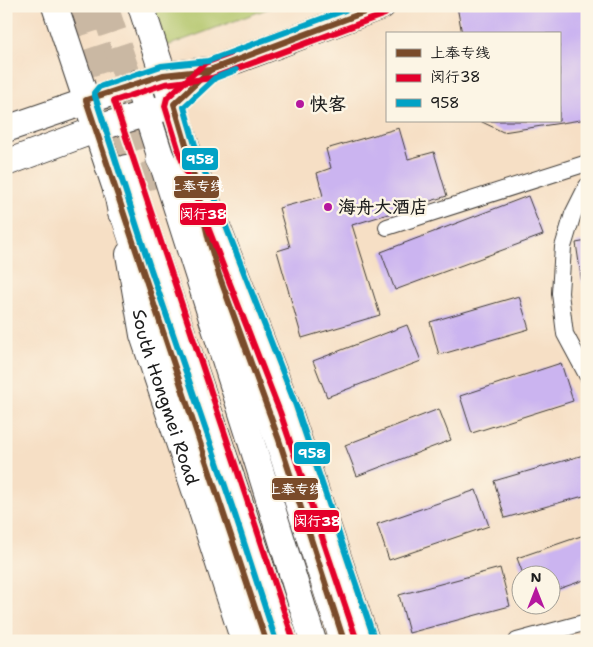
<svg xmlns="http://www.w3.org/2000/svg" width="593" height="647" font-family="'Shantell Sans','LXGW WenKai TC',sans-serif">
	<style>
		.green { fill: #b1c569; stroke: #667042 }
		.building { fill: #cbb4f0 }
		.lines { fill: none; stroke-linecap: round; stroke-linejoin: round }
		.highway-tunnel { stroke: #cab8a3; stroke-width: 28; stroke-dasharray: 28 14; stroke-linecap: butt }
		.street-casing { stroke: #3d3935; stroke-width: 18 }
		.primary-casing { stroke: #3d3935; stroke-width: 28 }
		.highway-casing { stroke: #3d3935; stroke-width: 29 }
		.street { stroke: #fff; stroke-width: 16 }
		.primary { stroke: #fff; stroke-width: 26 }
		.highway { stroke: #fff; stroke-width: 28 }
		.bus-1-casing { stroke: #fcf5e5; stroke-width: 10 }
		.bus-2-casing { stroke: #fcf5e5; stroke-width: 10 }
		.bus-3-casing { stroke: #fcf5e5; stroke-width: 10 }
		.bus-1 { stroke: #7a4b2a; stroke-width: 6 }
		.bus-2 { stroke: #e4002b; stroke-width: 6 }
		.bus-3 { stroke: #01a2c5; stroke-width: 6 }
		.poi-dot { fill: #b5179e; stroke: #fcf5e5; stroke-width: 2 }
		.labels { text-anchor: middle; stroke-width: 5; stroke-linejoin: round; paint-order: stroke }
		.poi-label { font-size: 18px; font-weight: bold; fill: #1c1c1c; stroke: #fcf5e5; text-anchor: start }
		.street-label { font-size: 18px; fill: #1c1c1c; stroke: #fcf5e5 }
		.line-badge { stroke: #fcf5e5; stroke-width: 2 }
		.badge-label { font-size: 14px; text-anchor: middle; font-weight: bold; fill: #fff }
	</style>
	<rect width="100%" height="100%" fill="#fcf5e5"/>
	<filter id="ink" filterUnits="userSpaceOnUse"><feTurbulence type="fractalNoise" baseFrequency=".02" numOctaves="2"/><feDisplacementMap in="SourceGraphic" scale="10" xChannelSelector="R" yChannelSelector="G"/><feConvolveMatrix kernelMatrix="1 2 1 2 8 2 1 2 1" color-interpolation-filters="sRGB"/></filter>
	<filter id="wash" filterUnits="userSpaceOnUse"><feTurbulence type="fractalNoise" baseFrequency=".0096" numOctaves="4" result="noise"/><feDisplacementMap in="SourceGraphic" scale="20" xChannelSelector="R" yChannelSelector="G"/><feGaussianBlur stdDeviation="1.12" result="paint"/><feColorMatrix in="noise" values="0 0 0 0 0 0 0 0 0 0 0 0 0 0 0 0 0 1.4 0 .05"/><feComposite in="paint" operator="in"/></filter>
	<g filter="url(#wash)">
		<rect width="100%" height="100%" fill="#f6dfc5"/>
		<path class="green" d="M153,6H275L167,46Z"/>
		<g id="blocks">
			<g class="building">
				<path d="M457,6H587V119L503,132L480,121H559V34H462Z"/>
				<path d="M399,128L408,159L434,152L447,196L352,225L380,315L302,338L277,251L290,247L279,208L323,196L317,173L331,168L326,149Z"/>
				<path d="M528,196L543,235L395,290L381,252Z"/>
				<path d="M587,241V282L582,283L576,243Z"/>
				<path d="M519,296L529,329L439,355L430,322Z"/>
				<path d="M407,325L421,361L327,397L313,361Z"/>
				<path d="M561,363L573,401L472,433L460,396Z"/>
				<path d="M439,409L451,440L357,476L345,445Z"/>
				<path d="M587,454V495L505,518L494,481Z"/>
				<path d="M476,490L489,526L389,560L377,524Z"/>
				<path d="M587,534V579L550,592V574H523L517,558Z"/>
				<path d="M500,568L510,606L409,633L399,595Z"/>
			</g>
		</g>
	</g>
	<g filter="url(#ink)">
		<use href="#blocks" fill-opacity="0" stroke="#3d3935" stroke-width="1"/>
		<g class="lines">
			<g class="highway-tunnel">
				<path d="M83,6L145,192"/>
				<path d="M104,6L138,109"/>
			</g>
			<g class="street-casing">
				<g id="street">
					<path d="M587,186L573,214L563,247L560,293L565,334L587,375"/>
					<path d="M387,227L587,163"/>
					<path d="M517,641L587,622"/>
				</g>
			</g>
			<g class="primary-casing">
				<g id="primary">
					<path d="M55,6L117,192L121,213"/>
					<path d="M141,6L189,155L288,409L366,641"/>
					<path d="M137,83L257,460L313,641"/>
					<path d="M6,129L163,75L210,70L382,6"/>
					<path d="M6,163L111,124L164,108"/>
					<path d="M126,168L243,512L285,641"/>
					<path id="s1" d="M129,254L143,335L199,502L244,641"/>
				</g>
			</g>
			<g class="highway-casing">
				<g id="highway">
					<path d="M189,155L209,241L219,275L279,440L344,641"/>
					<path d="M160,158L194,224"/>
					<path d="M117,192L262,629"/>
				</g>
			</g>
			<use href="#street" class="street"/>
			<use href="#primary" class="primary"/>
			<use href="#highway" class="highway"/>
			<g class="bus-1-casing">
				<g id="bus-1">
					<path d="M233,62L210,70L174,104L189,155L209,241L219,275L279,440L344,641"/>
					<path d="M266,641L86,100L163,75L210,70L381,6"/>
				</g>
			</g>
			<g class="bus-2-casing">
				<g id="bus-2">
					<path d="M230,54L205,63L167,98L165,106L181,158L280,412L357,641"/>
					<path d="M293,638L114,101L165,84L212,78L385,14"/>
				</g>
			</g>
			<g class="bus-3-casing">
				<g id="bus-3">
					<path d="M236,70L215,78L184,107L197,152L296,406L374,638"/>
					<path d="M276,641L235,515L149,264L94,93L99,87L161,66L208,61L356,6"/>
				</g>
			</g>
			<use href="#bus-1" class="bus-1"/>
			<use href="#bus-2" class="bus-2"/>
			<use href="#bus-3" class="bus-3"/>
		</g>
	</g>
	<g class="poi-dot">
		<circle cx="300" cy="104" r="5"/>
		<circle cx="328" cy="207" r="5"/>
	</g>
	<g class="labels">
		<g class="poi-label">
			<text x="310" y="110">快客</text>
			<text x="338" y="213">海舟大酒店</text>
		</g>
		<g class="street-label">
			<text dy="6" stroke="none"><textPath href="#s1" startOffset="148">South Hongmei Road</textPath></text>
		</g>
	</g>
	<g class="line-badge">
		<rect x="181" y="147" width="38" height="24" rx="5" fill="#01a2c5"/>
		<rect x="173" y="175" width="47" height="24" rx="5" fill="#7a4b2a"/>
		<rect x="179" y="202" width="48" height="24" rx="5" fill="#e4002b"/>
		<rect x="293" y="441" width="38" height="24" rx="5" fill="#01a2c5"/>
		<rect x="271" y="477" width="48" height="24" rx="5" fill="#7a4b2a"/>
		<rect x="293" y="509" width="47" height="24" rx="5" fill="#e4002b"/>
	</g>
	<g class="badge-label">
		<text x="200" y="164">958</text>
		<text x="196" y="191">上奉专线</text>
		<text x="203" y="219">闵行38</text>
		<text x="312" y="458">958</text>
		<text x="295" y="494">上奉专线</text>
		<text x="317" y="526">闵行38</text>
	</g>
	<rect width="593" height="647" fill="none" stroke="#fcf5e5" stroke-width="25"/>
	<rect x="386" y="32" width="175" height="90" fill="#fcf5e5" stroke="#a29e95"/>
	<rect x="396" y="49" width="25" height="8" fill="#7a4b2a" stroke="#a29e95"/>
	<text x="430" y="58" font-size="15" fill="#1c1c1c">上奉专线</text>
	<rect x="396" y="74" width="25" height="8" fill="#e4002b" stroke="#a29e95"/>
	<text x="430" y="82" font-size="15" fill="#1c1c1c">闵行38</text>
	<rect x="396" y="99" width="25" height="8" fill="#01a2c5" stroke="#a29e95"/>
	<text x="430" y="108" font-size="15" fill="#1c1c1c">958</text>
	<g transform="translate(536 590)"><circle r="24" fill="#fcf5e5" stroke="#a29e95"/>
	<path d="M0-4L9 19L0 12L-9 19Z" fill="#b5179e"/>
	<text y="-8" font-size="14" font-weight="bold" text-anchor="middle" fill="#1c1c1c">N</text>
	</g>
</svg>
